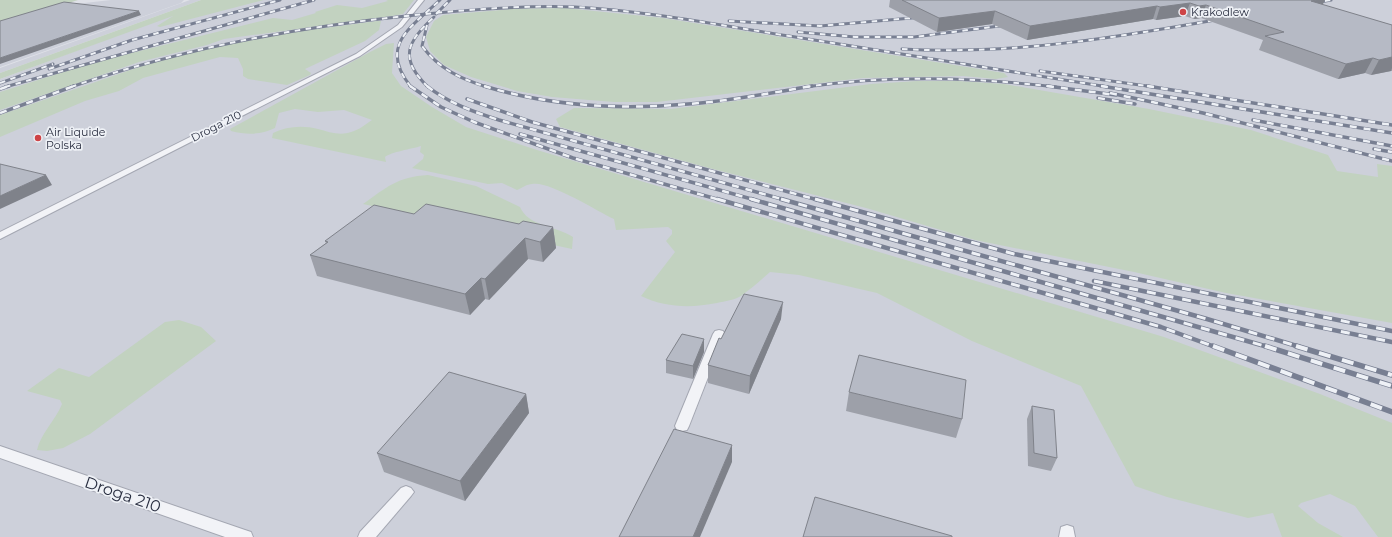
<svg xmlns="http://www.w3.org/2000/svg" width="1392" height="537" font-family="Montserrat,sans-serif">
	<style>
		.built { fill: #cdd0da }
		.green { fill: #c2d2c0 }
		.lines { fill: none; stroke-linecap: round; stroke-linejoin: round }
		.service-casing { stroke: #a4a7b2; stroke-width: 2 }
		.service { fill: #f2f3f7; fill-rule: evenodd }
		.rail-far3-casing { stroke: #787f92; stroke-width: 3 }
		.rail-far2-casing { stroke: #787f92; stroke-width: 3.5 }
		.rail-far1-casing { stroke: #787f92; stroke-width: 4.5 }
		.rail-casing { stroke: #787f92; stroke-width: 5.5 }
		.rail-far3 { stroke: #eef1f6; stroke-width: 2; stroke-dasharray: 5.5; stroke-linecap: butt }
		.rail-far2 { stroke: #eef1f6; stroke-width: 2.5; stroke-dasharray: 7; stroke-linecap: butt }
		.rail-far1 { stroke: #eef1f6; stroke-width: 3; stroke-dasharray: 9; stroke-linecap: butt }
		.rail { stroke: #eef1f6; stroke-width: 4; stroke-dasharray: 12; stroke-linecap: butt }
		.wall { fill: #9da0a9 }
		.shaded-wall { fill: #7f828a }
		.building { fill: #b6bac5; stroke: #7f828a }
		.poi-dot { fill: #ce4346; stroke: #eef1f6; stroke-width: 1.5 }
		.labels { text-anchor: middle; stroke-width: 3.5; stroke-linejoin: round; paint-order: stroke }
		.far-poi-label { font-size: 11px; fill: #282d3f; stroke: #eef1f6; text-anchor: start }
		.far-street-label { font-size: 11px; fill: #282d3f; stroke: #eef1f6 }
		.near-street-label { font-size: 16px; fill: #282d3f; stroke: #eef1f6 }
	</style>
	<rect width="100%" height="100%" fill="#dfe1e8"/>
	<g class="built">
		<path d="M111,0H184L181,3L0,67V26L67,5Z"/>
		<path d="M190,0H201L0,73V68Z"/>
		<path d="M213,0H1392V537H0V79Z"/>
	</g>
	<g class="green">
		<path d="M0,0H78L0,25Z"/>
		<path d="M201,0H264L160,27L157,26L173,16L0,79V73Z"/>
		<path d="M386,0H414L403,14L392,16L224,39L207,45L139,62L0,110V92L95,62L273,18L292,20L316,13L315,12L337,5L362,8L388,1Z"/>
		<path d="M565,8L663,18L1004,73L1008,77L996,79L963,76L863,78L657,102H614L552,97L517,91L471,77L444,65L430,51L426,37L434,21L443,15L512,9Z"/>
		<path d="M377,21H381L379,30L365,41L305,69L311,73L310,75L287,85L248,79L243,76V69L238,58L220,57L143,78L119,91L85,101L0,137V115L165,58L271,35Z"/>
		<path d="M394,43L392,73L401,86L432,107L466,127L537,150L1164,337L1320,394L1392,423V537H1378L1355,506L1330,494L1301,503L1298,506L1318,523L1343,537H1282L1273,513L1248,518L1167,497L1135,486L1081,386L972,341L877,293L799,275L770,272C761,280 751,289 741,296C735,300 725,301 717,303C691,308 666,308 641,296L675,252L666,241L672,234V230L668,227L616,230L614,219C597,211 548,180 532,184C527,184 522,188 517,190L502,183L488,184L412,168L423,159L424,155L420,152L421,146C412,149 391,152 385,157L386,162L272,138L273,133C287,126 303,125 318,129C329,132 340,136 351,132C359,130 366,124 372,120L344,110L318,112L295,109L279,113L275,128C260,135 247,135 231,131L230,129L370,52L386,44Z"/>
		<path d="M917,81H959L1004,84L1149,109L1251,130L1328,155L1337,171L1378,177L1377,164L1392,166V323L1226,293L1134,272L975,240L866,208L709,168L560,127L556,119L574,108L671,109L871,84Z"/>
		<path d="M428,175L476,186L520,207C528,226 556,226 573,237L572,249L363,204C387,187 397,177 428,175Z"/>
		<path d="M179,320L201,327L216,341L90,434L63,448L47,451L37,450C41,433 55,421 62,404L60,400L27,391L59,368L89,377L165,322Z"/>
	</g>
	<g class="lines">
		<g class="service-casing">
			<g id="service">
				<path d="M418,0H424L402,27L360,56L0,239V232L356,54L398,25Z"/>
				<path d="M719,330L723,331L725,334L689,426L687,430L682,431L677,430L675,426L713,334L715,331Z"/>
				<path d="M0,446L245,530L251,532L253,537H225L0,458Z"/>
				<path d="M406,486L411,488L414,492L411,496L376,537H358L360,532L401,488Z"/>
				<path d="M1067,525L1073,527L1075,537H1059L1061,527Z"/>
			</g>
		</g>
		<use href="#service" class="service"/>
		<g class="rail-far3-casing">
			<g id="rail-far3">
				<path d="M1314,3L1331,0"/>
				<path d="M436,14L450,0"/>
				<path d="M729,21L820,26L923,17"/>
				<path d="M427,25L422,46C439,69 461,79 487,87"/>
				<path d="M798,32L855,37H914L1007,25"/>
				<path d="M902,49C1012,55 1113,38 1221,19"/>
				<path d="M49,69L132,40L280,0"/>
				<path d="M1040,71L1154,87"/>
				<path d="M0,83L53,64"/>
				<path d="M5,87L314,0"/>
				<path d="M71,87C180,49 291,28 406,16C462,10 519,5 575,7C647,11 718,25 789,36C895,53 1002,70 1108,87"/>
				<path d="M411,87C378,46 410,28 440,0"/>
				<path d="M428,87C399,59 406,42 434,17"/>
				<path d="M805,87C890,75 970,77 1056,87"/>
			</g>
		</g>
		<g class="rail-far2-casing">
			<g id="rail-far2">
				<path d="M410,86L441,107L474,122L573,158L720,200"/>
				<path d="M427,86C448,103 474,112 499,120L785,200"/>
				<path d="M484,86C549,106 621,110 688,104C730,101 771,93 812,86"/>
				<path d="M1047,86L1116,95"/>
				<path d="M1101,86L1392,133"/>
				<path d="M1147,86L1392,125"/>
				<path d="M0,89L9,86"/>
				<path d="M1110,93L1203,113L1392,161"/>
				<path d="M1098,98L1135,104"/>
				<path d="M467,99L532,122L818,200"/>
				<path d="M0,113L74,86"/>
				<path d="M1253,120L1392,146"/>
				<path d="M520,134L755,200"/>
				<path d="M1374,149L1392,152"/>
			</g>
		</g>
		<g class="rail-far1-casing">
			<g id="rail-far1">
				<path d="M717,199L1161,327L1215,347"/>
				<path d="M751,199L1268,347"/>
				<path d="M781,199L1207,319L1300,347"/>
				<path d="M815,199L1014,254L1392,331"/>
				<path d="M1094,281L1392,342"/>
			</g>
		</g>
		<g class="rail-casing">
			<g id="rail">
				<path d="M1213,346L1392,412"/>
				<path d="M1265,346L1392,386"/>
				<path d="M1296,346L1392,375"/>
			</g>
		</g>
		<use href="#rail-far3" class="rail-far3"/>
		<use href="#rail-far2" class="rail-far2"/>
		<use href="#rail-far1" class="rail-far1"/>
		<use href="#rail" class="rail"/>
	</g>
	<g class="wall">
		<path d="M890,0H1325L1322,5L1392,25V71H1391L1371,75L1365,73L1338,79L1259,50L1263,40L1201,18L1194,19L1185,16L1156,20L1153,19L1027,40L992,24L937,32L889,7Z"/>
		<path d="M414,214L553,227L556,248L543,262L528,259L489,300L485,299L470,315L317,276L310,255L326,243L325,241Z"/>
		<path d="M781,319L749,394L708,383V365L721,339Z"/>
		<path d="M704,352L693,379L666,373V360Z"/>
		<path d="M849,392L962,419L956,438L846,411Z"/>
		<path d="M526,394L529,413L465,501L384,472L377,453Z"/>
		<path d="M1032,406L1057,458L1051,471L1028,466L1027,419Z"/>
	</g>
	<g class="shaded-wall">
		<path d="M1317,0H1325L1319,12L1311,1Z"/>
		<path d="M1190,3L1185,16L1156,20L1160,7Z"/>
		<path d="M1206,5L1201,18L1194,19L1199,6Z"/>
		<path d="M1157,6L1153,19L1027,40L1030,26Z"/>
		<path d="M139,11L141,15L0,64V58Z"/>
		<path d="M995,11L992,24L937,32L939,18Z"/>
		<path d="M1392,57V68L1391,71L1371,75L1379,60Z"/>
		<path d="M1373,58L1365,73L1338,79L1346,64Z"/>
		<path d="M46,175L52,185L0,209V196Z"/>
		<path d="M553,227L556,248L543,262L540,242Z"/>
		<path d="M525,238L528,259L489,300L485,279Z"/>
		<path d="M481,278L485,299L470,315L465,294Z"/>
		<path d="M783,302L781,319L749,394L750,376Z"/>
		<path d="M704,339V352L693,379V366Z"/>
		<path d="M526,394L529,413L465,501L460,481Z"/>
		<path d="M732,445V462L700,537H693Z"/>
	</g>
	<g class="building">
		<path d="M902,0H1317L1311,1L1392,25V57L1379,60L1373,58L1346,64L1265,36L1284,32L1206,5L1199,6L1190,3L1160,7L1157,6L1030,26L995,11L939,18Z"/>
		<path d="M64,2L139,11L0,58V21Z"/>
		<path d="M0,164L46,175L0,196Z"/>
		<path d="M426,204L519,224L523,221L553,227L540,242L525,238L485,279L481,278L465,294L310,255L328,242L325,241L374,205L414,214Z"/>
		<path d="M744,294L783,302L750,376L708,365L719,338L721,339Z"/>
		<path d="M682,334L704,339L693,366L666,360Z"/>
		<path d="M859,355L966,380L962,419L849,392Z"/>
		<path d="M449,372L526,394L460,481L377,453Z"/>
		<path d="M1032,406L1054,410L1057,458L1034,453Z"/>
		<path d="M674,429L732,445L693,537H619Z"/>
		<path d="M815,497L952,536V537H803Z"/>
	</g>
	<g class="poi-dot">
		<circle cx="1183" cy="12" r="4"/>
		<circle cx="38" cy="138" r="4"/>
	</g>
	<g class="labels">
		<g class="far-poi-label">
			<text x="1191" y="16">Krakodlew</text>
			<text x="46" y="136">Air Liquide<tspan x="46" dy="13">Polska</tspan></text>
		</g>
		<g class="far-street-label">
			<text transform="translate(216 126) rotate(-27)" y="4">Droga 210</text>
		</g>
		<g class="near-street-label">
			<text transform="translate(123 494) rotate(19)" y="6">Droga 210</text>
		</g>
	</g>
</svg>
